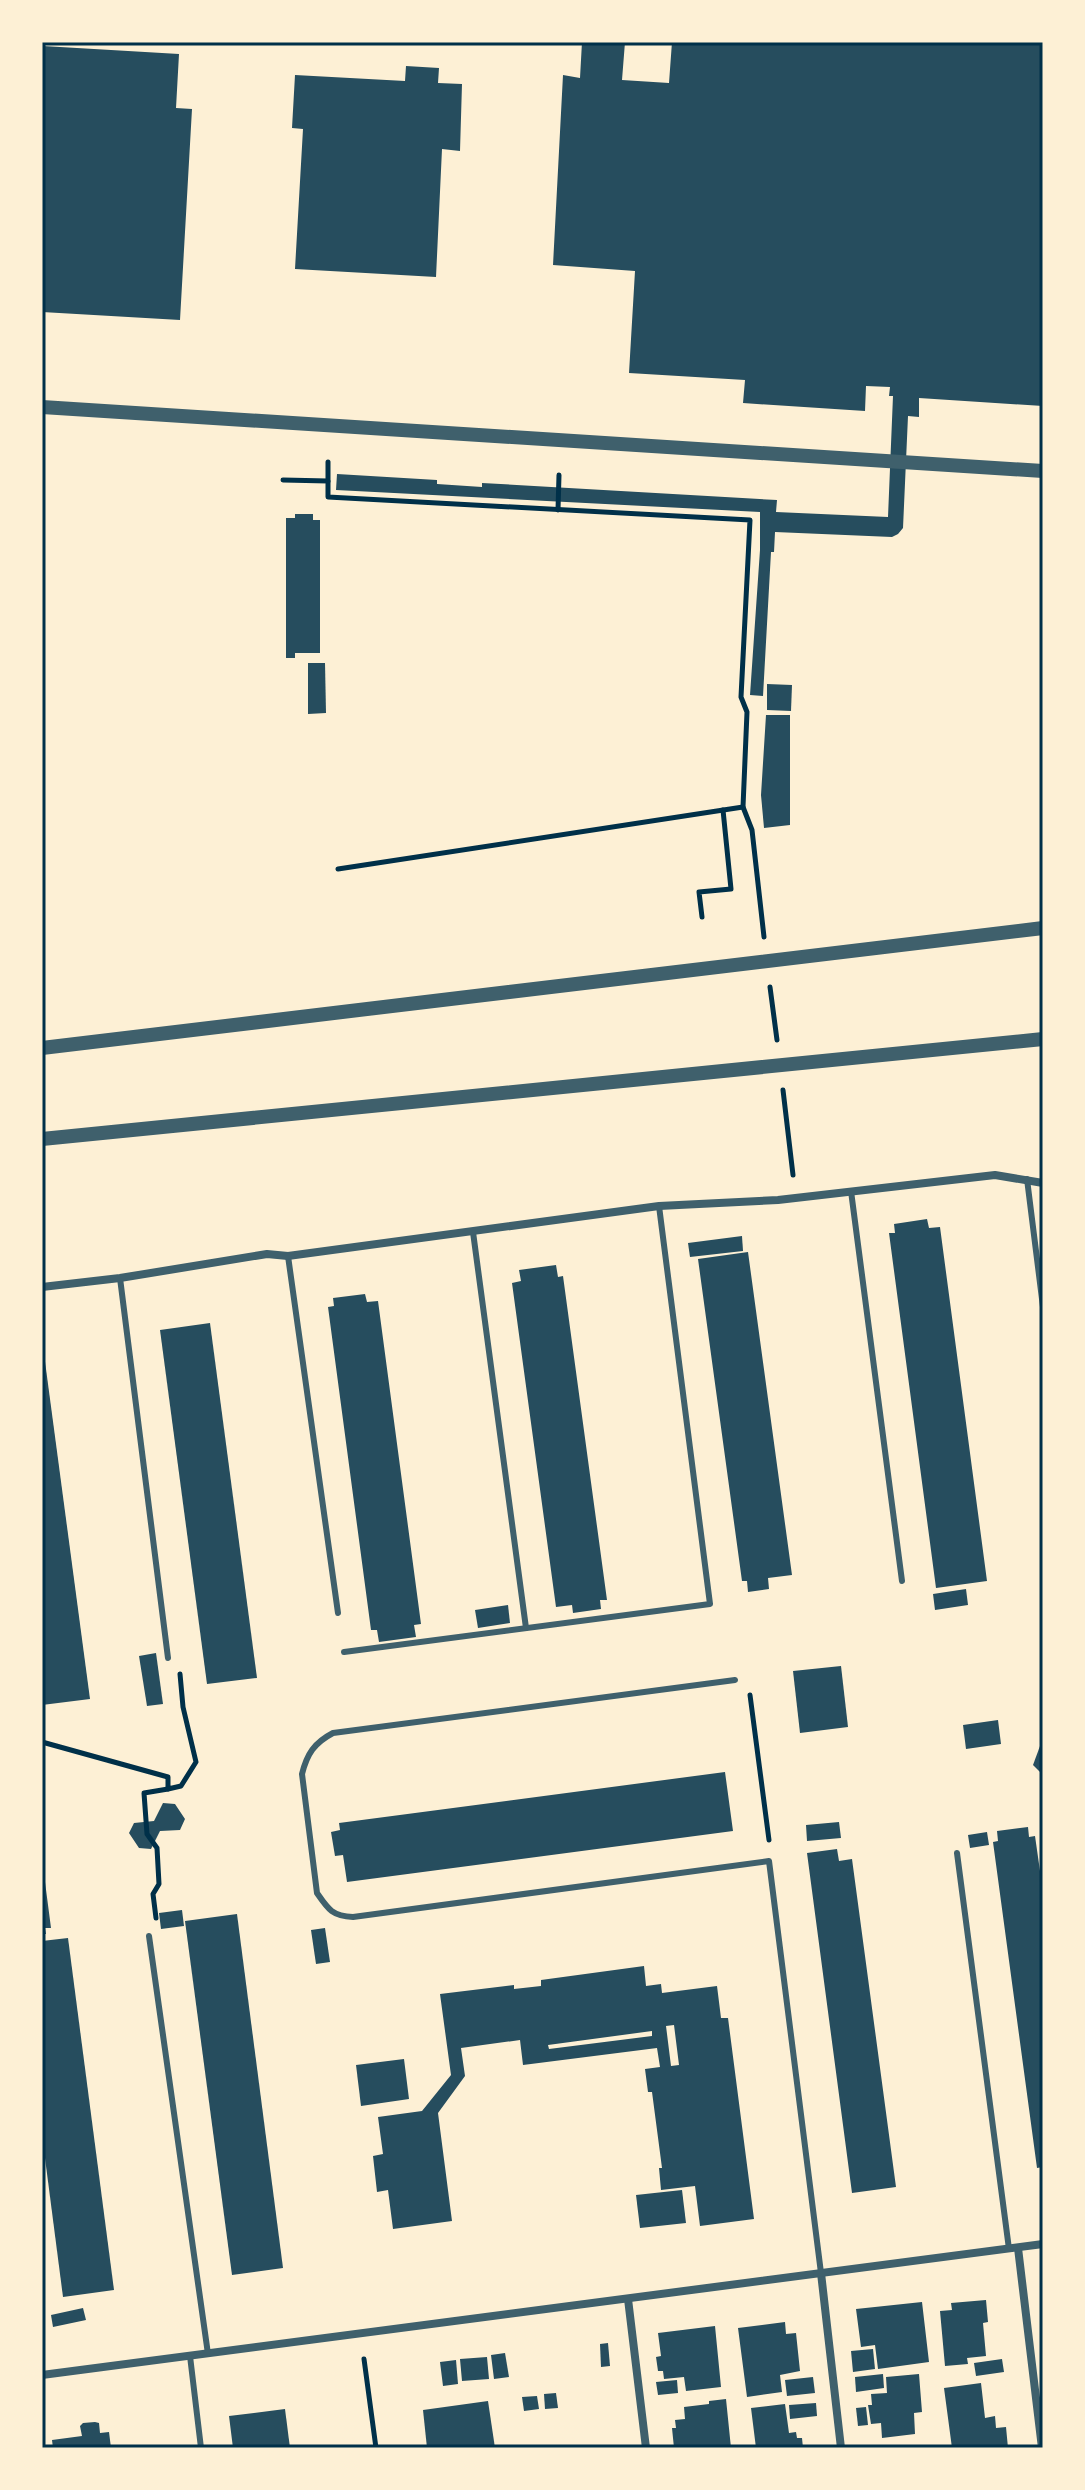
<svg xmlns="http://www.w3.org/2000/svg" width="1085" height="2490" font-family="'Alegreya Sans',sans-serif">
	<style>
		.building { fill: #264d5e; fill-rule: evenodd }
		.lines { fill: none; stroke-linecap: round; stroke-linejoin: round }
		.path { stroke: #003049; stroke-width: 5 }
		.service { stroke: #3f606c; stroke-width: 6 }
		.minor { stroke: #3f606c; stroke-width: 8 }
		.tertiary { stroke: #3f606c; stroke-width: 14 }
		.neatline { fill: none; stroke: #003049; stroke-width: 3 }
	</style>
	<rect width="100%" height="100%" fill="#fdf0d5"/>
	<g class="building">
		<path d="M582,42H625L622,80L669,83L672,42H1043V406L919,398V417L908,416L903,528L898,534L892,537L775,532L774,552H771L763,696L750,695L760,550V512L336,490L337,474L437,480V484L482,487V483L777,500L776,512L888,517L893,396H889L890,387L866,386L865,411L743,403L745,380L629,373L635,271L553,265L563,75L580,78Z"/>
		<path d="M43,46L179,54L176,108L192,109L180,320L42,312Z"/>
		<path d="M406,66L439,68L438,83L462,84L460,151L442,149L436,277L295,269L303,129L292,128L295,75L405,81Z"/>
		<path d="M295,514H313V520H320V653H295V658H286V518H295Z"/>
		<path d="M308,663H325L326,713L308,714Z"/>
		<path d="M767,684L792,685L791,711L767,710Z"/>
		<path d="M766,715H790V825L764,828L761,795Z"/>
		<path d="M927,1219L929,1228L940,1227L987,1581L936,1588L889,1233H895L894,1224Z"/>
		<path d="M742,1236L743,1251L690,1257L688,1243Z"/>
		<path d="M748,1252L792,1575L768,1578L769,1589L748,1592L747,1581H742L698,1259Z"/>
		<path d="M556,1265L558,1277L563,1276L607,1600H600L601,1609L573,1613L572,1605L556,1607L512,1283L521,1281L519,1270Z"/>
		<path d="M365,1294L367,1302L378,1301L421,1624L414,1625L416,1637L379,1642L377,1630H371L328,1307L334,1306L333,1298Z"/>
		<path d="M210,1323L257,1678L207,1684L160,1330Z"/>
		<path d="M42,1354H44L90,1699L42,1705Z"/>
		<path d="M966,1589L968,1605L935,1610L933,1594Z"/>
		<path d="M508,1605L510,1623L478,1628L475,1610Z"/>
		<path d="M156,1653L163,1704L147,1706L139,1656Z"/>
		<path d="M841,1666L848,1727L800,1733L793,1671Z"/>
		<path d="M998,1720L1001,1744L966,1749L963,1725Z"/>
		<path d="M1040,1746H1043V1772H1040L1033,1765Z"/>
		<path d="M725,1772L733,1831L347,1882L343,1855L335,1856L331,1832L340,1830L339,1823Z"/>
		<path d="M163,1803L175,1804L185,1819L180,1830L160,1831L151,1849L139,1848L129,1833L134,1823L154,1821Z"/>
		<path d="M839,1822L841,1838L807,1841L806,1825Z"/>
		<path d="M1028,1827L1029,1837L1035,1836L1043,1892V2167L1037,2168L993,1842L998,1841L997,1831Z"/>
		<path d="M987,1832L989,1845L970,1848L968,1835Z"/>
		<path d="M837,1849L839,1861L852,1859L896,2187L852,2193L807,1853Z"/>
		<path d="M42,1882H45L51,1928H45L46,1934H42Z"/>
		<path d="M182,1910L184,1926L161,1929L159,1913Z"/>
		<path d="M237,1914L283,2268L232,2275L185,1921Z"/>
		<path d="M325,1928L330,1962L316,1964L311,1930Z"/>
		<path d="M68,1938L114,2290L63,2297L42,2135V1941Z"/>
		<path d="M644,1966L646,1986L661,1984L662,1993L717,1986L721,2018H728L754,2219L700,2226L695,2186L661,2190L659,2168H662L652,2092H648L645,2069L660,2067L657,2048L523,2065L520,2040L461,2048L465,2076L438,2113L452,2221L393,2229L388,2190L377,2192L373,2156L383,2154L378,2117L422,2111L451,2075L440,1994L514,1985V1989L541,1986V1980ZM674,2025L679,2065L671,2066L666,2026ZM652,2031V2036L549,2049L548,2045Z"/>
		<path d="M404,2059L409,2099L361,2106L356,2065Z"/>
		<path d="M682,2190L686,2223L640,2228L636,2195Z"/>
		<path d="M986,2300L988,2322L983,2323L986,2356L967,2358L968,2364L945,2366L940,2311L952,2310L951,2303Z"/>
		<path d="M922,2302L929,2362L878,2369L875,2345L861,2347L856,2309Z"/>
		<path d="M83,2308L86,2320L53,2327L51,2315Z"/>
		<path d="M785,2322L786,2334L796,2333L800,2371L780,2375L782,2392L747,2397L738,2328Z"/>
		<path d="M715,2326L721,2387L686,2391L684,2377L664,2379L663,2371H658L656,2357L661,2356L658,2333Z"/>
		<path d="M608,2343L610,2366L601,2367L600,2344Z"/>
		<path d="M873,2349L875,2369L853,2372L851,2351Z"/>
		<path d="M505,2353L509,2377L494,2379L491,2355Z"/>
		<path d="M487,2357L489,2379L462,2381L460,2359Z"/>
		<path d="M1002,2359L1004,2372L976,2376L974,2363Z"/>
		<path d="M456,2360L458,2384L443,2386L440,2362Z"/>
		<path d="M883,2374L884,2388L856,2392L855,2377Z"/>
		<path d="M919,2374L922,2412L914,2413L915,2434L882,2438L881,2423L871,2424L868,2405H872L871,2394L887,2393L886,2377Z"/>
		<path d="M813,2377L815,2393L787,2396L785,2380Z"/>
		<path d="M677,2380L678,2393L658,2395L656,2382Z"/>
		<path d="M981,2383L985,2418L995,2416L996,2428L1006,2427L1008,2448H952L944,2388Z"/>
		<path d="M556,2393L558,2408L545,2409L544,2394Z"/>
		<path d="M537,2396L539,2409L524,2411L522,2397Z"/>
		<path d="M726,2399L731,2448H674L672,2428H676L675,2420L685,2419L684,2407L709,2404V2401Z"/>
		<path d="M488,2401L495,2448H427L423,2410Z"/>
		<path d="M816,2403L817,2416L790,2419L789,2405Z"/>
		<path d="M785,2404L789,2433L796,2432L797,2438H802L803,2448H756L751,2408Z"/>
		<path d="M866,2407L868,2425L858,2426L856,2408Z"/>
		<path d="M285,2409L290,2448H233L229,2416Z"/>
		<path d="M95,2422L99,2423L100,2433L109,2432L111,2448H53L52,2440L82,2436L80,2426L83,2423Z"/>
	</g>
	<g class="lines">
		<g class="path">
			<path d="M283,480L328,481V497L750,520L741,697L747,712L743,807L752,830L764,937"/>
			<path d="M328,481V462"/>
			<path d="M558,510L559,475"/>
			<path d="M338,869L743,807"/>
			<path d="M702,917L699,892L731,889L723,810"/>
			<path d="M770,987L777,1040"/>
			<path d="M783,1090L793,1175"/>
			<path d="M750,1695L769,1840"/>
			<path d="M42,1742L168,1777V1789L181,1786L196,1762L183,1707L180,1674"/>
			<path d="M156,1918L153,1894L159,1884L157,1848L147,1834L144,1793L168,1789"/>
			<path d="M364,2359L376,2448"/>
		</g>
		<g class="service">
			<path d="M1027,1179L1043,1307"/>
			<path d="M851,1191L902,1581"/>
			<path d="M473,1232L526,1628"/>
			<path d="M288,1256L338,1613"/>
			<path d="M120,1278L168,1658"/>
			<path d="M344,1652L710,1604L659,1206"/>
			<path d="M735,1680L333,1733C314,1743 307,1754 302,1774L317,1893C328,1909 332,1916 353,1917L769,1861L821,2273"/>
			<path d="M957,1853L1009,2249"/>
			<path d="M149,1936L208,2354"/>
			<path d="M190,2356L201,2448"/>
		</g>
		<g class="minor">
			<path d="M42,1287L120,1278L267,1254L288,1256L659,1206L778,1200L995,1175L1043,1183"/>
			<path d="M1018,2248L1042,2448"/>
			<path d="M821,2273L841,2448"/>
			<path d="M628,2299L646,2448"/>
			<path d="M42,2375L1043,2244"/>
		</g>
		<g class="tertiary">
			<path d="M42,407L1043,471"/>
			<path d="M42,1048L1043,928"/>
			<path d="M42,1139L1043,1039"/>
		</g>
	</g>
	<rect width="1085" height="2490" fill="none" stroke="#fdf0d5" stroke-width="88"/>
	<rect x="44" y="44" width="997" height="2402" class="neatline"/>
</svg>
